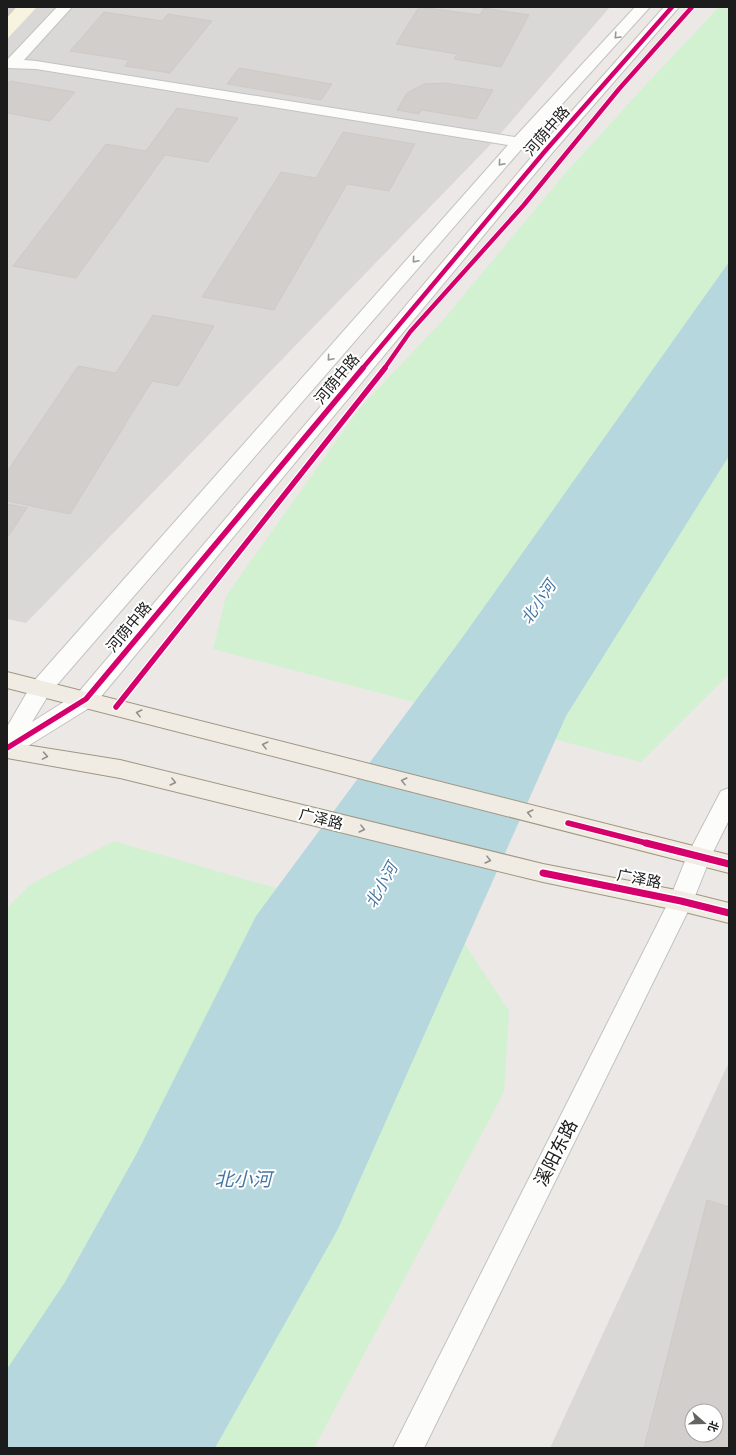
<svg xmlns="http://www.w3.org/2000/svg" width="736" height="1455" font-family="'Exo 2','Noto Sans SC',sans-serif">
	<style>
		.residential { fill: #dad8d6; fill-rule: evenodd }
		.education { fill: #f6f4de }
		.park { fill: #d2f1d1 }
		.water { fill: #b7d7df }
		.building { fill: #d1cecc; stroke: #cecac6; fill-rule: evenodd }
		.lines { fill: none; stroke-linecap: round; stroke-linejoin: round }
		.minor-casing { stroke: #c3c2c1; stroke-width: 2 }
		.major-casing { stroke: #a19681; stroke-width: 2 }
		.minor { fill: #fcfcfb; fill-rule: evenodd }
		.major { fill: #f0ebe3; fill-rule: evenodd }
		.cycleway-far2-casing { stroke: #fff; stroke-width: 6 }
		.cycleway-far1-casing { stroke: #fff; stroke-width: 8 }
		.cycleway-casing { stroke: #fff; stroke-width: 10 }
		.cycleway-far2 { stroke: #d6006c; stroke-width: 4.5 }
		.cycleway-far1 { stroke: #d6006c; stroke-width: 5.5 }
		.cycleway { stroke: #d6006c; stroke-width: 7 }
		.oneway { stroke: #979797 }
		.oneway2 { stroke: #918e89 }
		.labels { text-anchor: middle; stroke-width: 4; stroke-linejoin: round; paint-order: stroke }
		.street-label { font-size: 15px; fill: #1c1c1c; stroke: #fff }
		.water-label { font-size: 16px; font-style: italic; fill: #4677a3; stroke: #fff }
		.near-street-label { font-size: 18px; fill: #1c1c1c; stroke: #fff }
		.near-water-label { font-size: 19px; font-style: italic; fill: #4677a3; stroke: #fff }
	</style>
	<rect width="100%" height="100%" fill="#ebe8e5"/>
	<g class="residential">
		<path d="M7,7H610L496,139L26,623L7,619Z"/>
		<path d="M729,1062V1448H550ZM692,1411H716V1435H692Z"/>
	</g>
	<path class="education" d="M7,7H37L7,39Z"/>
	<g class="park">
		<path d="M719,7H729V674L641,762L213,649L226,596L359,409L443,320L563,176L640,91Z"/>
		<path d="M114,841L464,943L509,1011L504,1092L314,1448H7V908L31,884Z"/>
	</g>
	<path class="water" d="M729,262V456L566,716L338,1229L215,1448H7V1369L65,1282L137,1153L256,916L462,638Z"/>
	<g class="building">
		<path d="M7,7H16L7,17Z"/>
		<path d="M419,7L480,15L484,8L529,15L501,67L454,59L457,54L396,44Z"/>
		<path d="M104,12L162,21L168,14L212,21L170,73L125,66L129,60L70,51Z"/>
		<path d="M239,68L332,84L321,100L227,84Z"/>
		<path d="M10,81L75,92L50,121L7,113V84Z"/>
		<path d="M445,83L493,90L476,119L422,110L419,114L397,110L407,93L424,84Z"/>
		<path d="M177,108L238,118L208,162L165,155L76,278L13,266L106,144L146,151Z"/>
		<path d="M343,132L415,144L389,191L347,184L274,310L202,297L281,172L316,178Z"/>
		<path d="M153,315L214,326L178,386L152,381L70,514L7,501V472L78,366L116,373Z"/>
		<path d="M7,504L27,508L7,538Z"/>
		<path d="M707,1200L729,1207V1448H644ZM692,1411H716V1435H692Z"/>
	</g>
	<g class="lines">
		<g class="minor-casing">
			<g id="minor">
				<path d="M57,7H72L24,60L36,61L515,137L635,7H650L525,145L49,694L32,722L78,693L540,147L664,7H679L552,153L94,705L15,754L7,756V727L33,682L508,145L36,69L7,68V60Z"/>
				<path d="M729,788V820L711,856L693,901L424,1448H393L669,901L687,856L721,791Z"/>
			</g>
		</g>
		<g class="major-casing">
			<g id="major">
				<path d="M7,672L729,855V873L7,688Z"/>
				<path d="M7,742L120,760L543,864L681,891L729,903V923L681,911L543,882L120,778L7,758Z"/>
			</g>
		</g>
		<use href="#minor" class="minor"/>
		<use href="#major" class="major"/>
		<g class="cycleway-far2-casing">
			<g id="cycleway-far2">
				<path d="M362,369L546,150L672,7"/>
				<path d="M384,369L410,332L523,206L619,89L692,7"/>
			</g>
		</g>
		<g class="cycleway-far1-casing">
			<g id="cycleway-far1">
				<path d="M116,707L385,368"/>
				<path d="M7,748L86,699L363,368"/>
				<path d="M568,823L650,844"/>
			</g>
		</g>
		<g class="cycleway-casing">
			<g id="cycleway">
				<path d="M646,843L729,864"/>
				<path d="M543,873L681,901L729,913"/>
			</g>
		</g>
		<use href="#cycleway-far2" class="cycleway-far2"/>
		<use href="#cycleway-far1" class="cycleway-far1"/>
		<use href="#cycleway" class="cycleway"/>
	</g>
	<defs><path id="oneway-chevron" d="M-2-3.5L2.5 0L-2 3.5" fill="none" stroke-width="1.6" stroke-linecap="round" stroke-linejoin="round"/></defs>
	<g class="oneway">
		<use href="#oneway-chevron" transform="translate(617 36) rotate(133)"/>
		<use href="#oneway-chevron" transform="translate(501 163) rotate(131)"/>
		<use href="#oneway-chevron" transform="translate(415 260) rotate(131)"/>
		<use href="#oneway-chevron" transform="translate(330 358) rotate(131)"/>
	</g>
	<g class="oneway2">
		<use href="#oneway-chevron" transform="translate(139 713) rotate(-166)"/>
		<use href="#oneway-chevron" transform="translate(265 745) rotate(-166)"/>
		<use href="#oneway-chevron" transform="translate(45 756) rotate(10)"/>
		<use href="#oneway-chevron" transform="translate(404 781) rotate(-166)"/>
		<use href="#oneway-chevron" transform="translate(173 782) rotate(14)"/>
		<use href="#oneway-chevron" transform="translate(530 813) rotate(-166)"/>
		<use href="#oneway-chevron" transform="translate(362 829) rotate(14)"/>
		<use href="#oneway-chevron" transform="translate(488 860) rotate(14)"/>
	</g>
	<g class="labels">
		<g class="street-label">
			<text transform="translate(547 131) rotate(-49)" y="5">河荫中路</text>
			<text transform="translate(337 379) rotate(-50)" y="5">河荫中路</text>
			<text transform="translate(129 627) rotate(-50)" y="5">河荫中路</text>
			<text transform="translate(321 819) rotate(14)" y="5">广泽路</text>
			<text transform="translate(639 879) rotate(11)" y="5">广泽路</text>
		</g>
		<g class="water-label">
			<text transform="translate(538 602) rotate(-56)" y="6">北小河</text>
			<text transform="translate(381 885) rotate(-61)" y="6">北小河</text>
		</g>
		<g class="near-street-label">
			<text transform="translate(556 1153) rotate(-63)" y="6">溪阳东路</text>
		</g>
		<g class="near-water-label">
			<text x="243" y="1186">北小河</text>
		</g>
	</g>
	<rect width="736" height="1455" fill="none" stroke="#1c1c1c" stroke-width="16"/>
	<g transform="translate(704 1423) rotate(110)"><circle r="19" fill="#ffffff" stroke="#a4a4a4"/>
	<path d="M0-3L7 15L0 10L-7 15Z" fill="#646362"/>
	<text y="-6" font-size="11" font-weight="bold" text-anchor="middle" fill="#1c1c1c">北</text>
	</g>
</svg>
